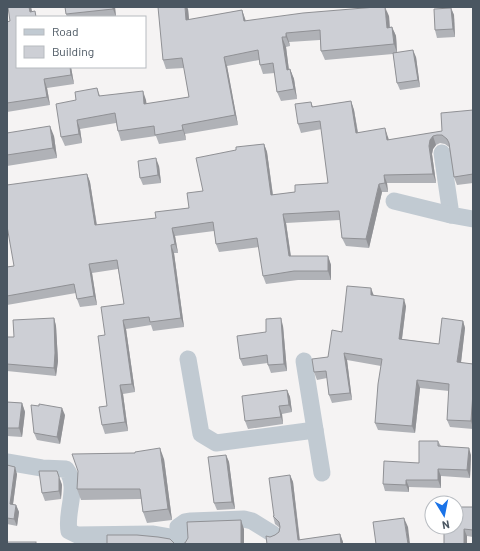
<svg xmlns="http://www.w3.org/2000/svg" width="480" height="551" font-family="Barlow,sans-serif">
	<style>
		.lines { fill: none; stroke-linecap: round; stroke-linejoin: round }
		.minor { stroke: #c1cad2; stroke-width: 17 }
		.wall { fill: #b0b2b7 }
		.shaded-wall { fill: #909195 }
		.building { fill: #cdcfd5; stroke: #909195 }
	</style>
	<rect width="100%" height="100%" fill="#f5f3f3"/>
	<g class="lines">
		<g class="minor">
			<path d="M442,153L451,215L473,219"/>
			<path d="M394,201L451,215"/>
			<path d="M188,359L201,434L216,443L315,430"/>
			<path d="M304,361L322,473"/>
			<path d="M7,462L42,468L66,469C80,487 65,511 69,531L77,535L152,534L181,539L182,544"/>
			<path d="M181,539L178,527L185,522L191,521L244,519L252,521L273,534"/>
		</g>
	</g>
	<g class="wall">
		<path d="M8,7H31L32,11L17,67H71L74,84L47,88L50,105L7,112V22L10,21Z"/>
		<path d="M115,7L116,17H67L66,14Z"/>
		<path d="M451,8L454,15L455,37L437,38L435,30Z"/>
		<path d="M188,9L189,20L242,10L246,21L389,16L390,27H392L396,36L397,52L416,57L420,87L400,90L397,83L393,54L325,60L321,51L320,40L289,42L290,46L286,47L289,70L290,69L294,79L297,99L281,101L277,92L275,73L263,74L260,65L259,60L227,66L238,125L185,134L186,140L159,144L156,136L121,141L118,131L116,123L80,129L82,143L65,146L61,137L76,100L97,88L100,96L146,100V104L189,97L184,68L166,69L163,60Z"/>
		<path d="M351,101L354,110L358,132L388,137L389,140L442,131L473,110V183L457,185L454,177L449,147L445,144L440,143L436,145L433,149L432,154L436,183H387L388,192H382L369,248L346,246L342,238L340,220L286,223L291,256H328L331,265V280H298L266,284L263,276L259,247L219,252L216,244L214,231L175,236L178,253H174L184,327L153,331L151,325L126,329L135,392L123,394L128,431L105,434L102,425L107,406L105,335L124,304L118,269L92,273L97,305L80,307L77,299L76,293L7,305V267L14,266L87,174L90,182L97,225L156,218L189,208L236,150L264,144L267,152L273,195L295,192L328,183L322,129L301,133L298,124L311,102L313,107Z"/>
		<path d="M7,133L54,136L57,158L7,166Z"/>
		<path d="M159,166L161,183L143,185L140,178Z"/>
		<path d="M374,295L406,306L402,339L439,344L463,321L465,328L461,363L473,364V429L450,427L447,420L449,391L420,388L415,433L378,430L375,423L381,366L347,360L352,400L332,403L329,395L327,378L317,380L314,372L328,357L342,332Z"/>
		<path d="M54,318L56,326L58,361L56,376L7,371V337H14Z"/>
		<path d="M283,326L287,371L271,373L268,365V363L243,366L240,359L266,332Z"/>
		<path d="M287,390L290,397L292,412L282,414L283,424L248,429L245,421Z"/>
		<path d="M7,402L22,403L25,412L22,437L7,436Z"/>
		<path d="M65,415L60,444L37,440L34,433Z"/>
		<path d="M438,441L441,446L471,455L470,478L441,476V488L409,487V492L385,491L383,484L419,463Z"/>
		<path d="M226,455L229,462L235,509L217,510L214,503Z"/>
		<path d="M164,459L172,520L147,523L143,512L141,499L81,500L77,489Z"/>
		<path d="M7,465L17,474L13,505H16L19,512L17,526L7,524Z"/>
		<path d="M290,475L293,482L300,540L340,534L343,542L267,544L270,537L275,535L279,532L280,528L275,524L273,516H274Z"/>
		<path d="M60,479L62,485L61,499L45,501L42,493Z"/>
		<path d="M473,507V537L467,536V544H444Z"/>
	</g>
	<g class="shaded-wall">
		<path d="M29,7H31L33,17L30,12Z"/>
		<path d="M113,7H115L116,17L113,9Z"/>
		<path d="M185,7H187L188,9L190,30L186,20Z"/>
		<path d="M385,7L389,16L390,37L387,28Z"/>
		<path d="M451,8L454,15L455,37L453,29Z"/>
		<path d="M242,10L245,19L247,31L244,21Z"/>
		<path d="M392,27L396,36L397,53L394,44Z"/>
		<path d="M286,33L289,42L290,46L286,37Z"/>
		<path d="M282,37L286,47L290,79L287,70Z"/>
		<path d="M413,50L416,57L420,87L418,80Z"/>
		<path d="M224,57L227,66L238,125L235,115Z"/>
		<path d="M70,67H71L74,84L71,75Z"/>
		<path d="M290,69L294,79L297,99L294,89Z"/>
		<path d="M44,79L47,88L50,105L47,97Z"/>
		<path d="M143,91L146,100L148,113L144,104Z"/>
		<path d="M351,101L354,110L359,141L356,133Z"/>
		<path d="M77,120L80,129L82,143L79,134Z"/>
		<path d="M182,125L185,134L186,140L183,130Z"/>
		<path d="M50,126L54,136L57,158L53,148Z"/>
		<path d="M385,128L388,137L390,149L387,140Z"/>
		<path d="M433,136L436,145L433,149L432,154L436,183L433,174L429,146L430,140Z"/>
		<path d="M264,144L267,152L274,204L271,195Z"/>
		<path d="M156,158L159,166L161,183L158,175Z"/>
		<path d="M87,174L90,182L98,234L95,225Z"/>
		<path d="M384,175L387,183L388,192L385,183Z"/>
		<path d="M379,184L382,192L369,248L366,239Z"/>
		<path d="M283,214L286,223L292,265L289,256Z"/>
		<path d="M172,228L175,236L178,253L175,244Z"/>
		<path d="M171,245L174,253L184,327L181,318Z"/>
		<path d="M328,256L331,265V280L328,271Z"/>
		<path d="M89,264L92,273L97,305L94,296Z"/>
		<path d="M371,288L374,296L371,295Z"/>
		<path d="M404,299L406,306L401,346L399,339Z"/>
		<path d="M54,318L56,326L58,361L56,376L54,368Z"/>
		<path d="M281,318L283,326L287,371L284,364Z"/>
		<path d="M123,320L126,329L135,392L132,384Z"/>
		<path d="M463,321L465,328L460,370L457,362Z"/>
		<path d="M344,353L347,360L352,400L350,393Z"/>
		<path d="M417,380L420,388L415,433L412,426Z"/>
		<path d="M120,385L123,394L128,431L125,422Z"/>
		<path d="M287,390L290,397L292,412L289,405Z"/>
		<path d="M473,392V428L471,421Z"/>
		<path d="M22,403L25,412L22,437L19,428Z"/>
		<path d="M279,406L282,414L283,424L281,417Z"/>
		<path d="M62,408L65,415L60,444L57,437Z"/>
		<path d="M160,448L164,459L172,520L168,509Z"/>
		<path d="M469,448L471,455L470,478L467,470Z"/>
		<path d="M226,455L229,462L235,509L232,502Z"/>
		<path d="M15,467L17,474L12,511L10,504Z"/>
		<path d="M438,469L441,476V488L438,480Z"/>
		<path d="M57,471L62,485L61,499L59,491Z"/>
		<path d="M290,475L293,482L300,544L298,540Z"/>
		<path d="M406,480L409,487V492L406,485Z"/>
		<path d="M16,505L19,512L17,526L14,519Z"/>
		<path d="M404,518L408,527L410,544H408Z"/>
		<path d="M241,520L244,529V544H241Z"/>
		<path d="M464,529L467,536V544H464Z"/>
		<path d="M340,534L343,542V544H341Z"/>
	</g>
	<g class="building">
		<path d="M8,7H29L30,12L35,11L36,17H17V67H70L71,75L44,79L47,97L7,103V22L10,21Z"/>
		<path d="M65,7H113V9L66,14Z"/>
		<path d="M158,7H185L186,20L242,10L244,21L303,13L376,7H385L387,28L392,27L394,44L321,51L320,30L286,33V37H282L287,70L290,69L294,89L277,92L273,63L260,65L258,50L224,57L235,115L182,125L183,130L155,135L154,126L118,131L115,113L77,120L79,134L61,137L56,104L76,100L75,92L97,88L99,96L143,91L144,104L189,97L182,58L163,60Z"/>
		<path d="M451,8L453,29L435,30L434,9Z"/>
		<path d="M413,50L418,80L397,83L393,53Z"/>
		<path d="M351,101L356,133L385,128L387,140L442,131L441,113L473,110V174L454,177L449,143L447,139L442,135H437L433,136L430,140L429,146L433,174L384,175L385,183L379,184L366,239L342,238L339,211L283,214L289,256H328V271H294L263,276L257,238L216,244L213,222L172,228L175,244L171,245L181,318L150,322L149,317L123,320L132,384L120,385L125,422L102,425L99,407L107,406L98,336L105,335L101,307L124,304L117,260L89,264L94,296L77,299L74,284L7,296V267L14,266L7,226V185L87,174L95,225L156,218L155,212L189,208L187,193L203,191L196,158L236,150V147L264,144L271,195L295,192V185L328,183L320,121L298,124L295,104L311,102L312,107Z"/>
		<path d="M50,126L53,148L7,155V133Z"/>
		<path d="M156,158L158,175L140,178L138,161Z"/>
		<path d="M347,286L371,288V295L404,299L399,339L439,344L442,318L463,321L457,362L473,364V392L471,421L447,420L449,384L417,380L412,426L375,423L378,384L382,359L344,353L350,393L329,395L326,371L314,372L312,359L328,357L332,330L342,332Z"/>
		<path d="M54,318L55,353L54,368L7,364V337H14L13,320Z"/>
		<path d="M281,318L284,364L268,365L267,355L240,359L237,336L266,332V319Z"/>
		<path d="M287,390L289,405L279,406L281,417L245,421L242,396Z"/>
		<path d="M7,402L22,403L19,428H7Z"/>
		<path d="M39,404L62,408L57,437L34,433L31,405L39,406Z"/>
		<path d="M419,441H438V446L469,448L467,470L438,469V480H406V485L383,484L384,461L419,463Z"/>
		<path d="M160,448L168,509L143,512L140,489H77L78,471L72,454L135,453V452Z"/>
		<path d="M226,455L232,502L214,503L208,457Z"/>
		<path d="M7,465L15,467L10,504L16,505L14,519L7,518Z"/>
		<path d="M39,471H57L59,477V491L42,493Z"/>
		<path d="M290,475L298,540L340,534L341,544H267L266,536L270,537L275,535L279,532L280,527L279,522L273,516H274L269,478Z"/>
		<path d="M456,507H473V530L464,529V544H444V527H456Z"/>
		<path d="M404,518L408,544H376L373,522Z"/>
		<path d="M241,520V544H182L185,543L188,538L187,522Z"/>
		<path d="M107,535H137L158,537L170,539L175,544H107Z"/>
		<rect x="7" y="542" width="29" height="2"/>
	</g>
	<rect width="480" height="551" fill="none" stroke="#4a5661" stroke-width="16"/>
	<rect x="16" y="16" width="130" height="52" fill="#ffffff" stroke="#b7bbc0"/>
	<rect x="24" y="29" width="20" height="6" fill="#c1cad2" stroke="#b7bbc0"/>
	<text x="52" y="36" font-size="12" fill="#4a5661">Road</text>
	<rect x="24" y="46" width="20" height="12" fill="#cdcfd5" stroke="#b7bbc0"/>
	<text x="52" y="56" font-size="12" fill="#4a5661">Building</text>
	<g transform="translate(444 515) rotate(170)"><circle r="19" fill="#ffffff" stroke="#b7bbc0"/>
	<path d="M0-3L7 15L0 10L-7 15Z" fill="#1a73e8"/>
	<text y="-6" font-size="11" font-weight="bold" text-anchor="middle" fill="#4a5661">N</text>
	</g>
</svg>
